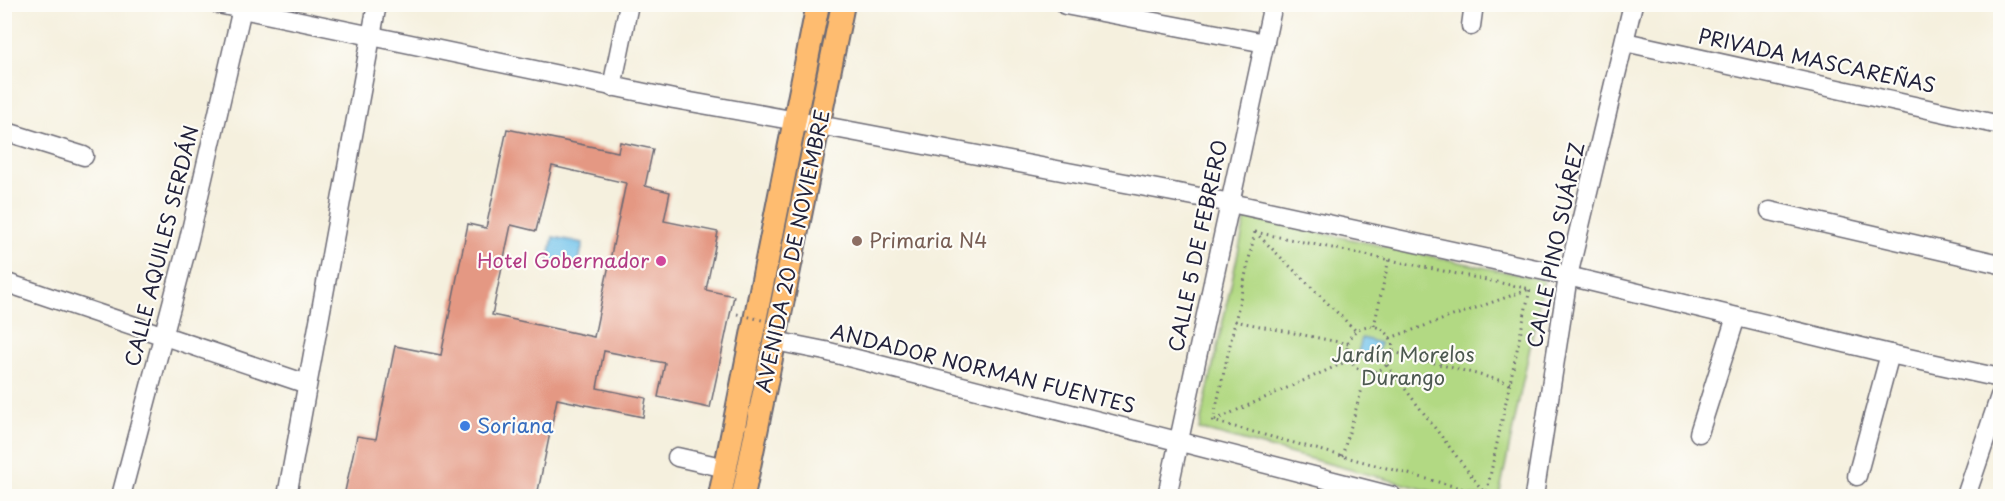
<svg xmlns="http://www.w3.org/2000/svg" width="2005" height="501" font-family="'Playpen Sans',sans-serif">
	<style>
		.green { fill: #b2d983; stroke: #6a7e5f; stroke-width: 1.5 }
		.water { fill: #6fc2eb; stroke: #487293; stroke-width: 1.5 }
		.building { fill: #e49883; fill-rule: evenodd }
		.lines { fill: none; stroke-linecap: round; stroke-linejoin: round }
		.minor-casing { stroke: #6c6a74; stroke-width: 21 }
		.major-casing { stroke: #6c6a74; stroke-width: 26 }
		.path { stroke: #6c6a74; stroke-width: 3; stroke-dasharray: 1.5 4.5; stroke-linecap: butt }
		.minor { stroke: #fff; stroke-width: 18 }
		.major { stroke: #febc70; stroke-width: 22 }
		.path-bridge { stroke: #6c6a74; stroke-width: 3; stroke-dasharray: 1.5 4.5; stroke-linecap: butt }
		.education-dot { fill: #8d6e63; stroke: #fdfcf7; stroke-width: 2 }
		.hotel-dot { fill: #d1479c; stroke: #fdfcf7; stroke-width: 2 }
		.shop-dot { fill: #3f7fe0; stroke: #fdfcf7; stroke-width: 2 }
		.labels { text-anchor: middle; stroke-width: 4.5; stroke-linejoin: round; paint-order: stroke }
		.street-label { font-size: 20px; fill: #22223b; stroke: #fdfcf7 }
		.education-label { font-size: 20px; fill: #785e54; stroke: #fdfcf7; text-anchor: start }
		.hotel-label { font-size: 20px; fill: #b23c85; stroke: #fdfcf7; text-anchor: end }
		.park-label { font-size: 20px; fill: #4d5951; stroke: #fdfcf7 }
		.shop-label { font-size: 20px; fill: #366cbe; stroke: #fdfcf7; text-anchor: start }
	</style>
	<rect width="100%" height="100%" fill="#fdfcf7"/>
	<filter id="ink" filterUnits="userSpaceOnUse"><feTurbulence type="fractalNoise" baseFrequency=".0167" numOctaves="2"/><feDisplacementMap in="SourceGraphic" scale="12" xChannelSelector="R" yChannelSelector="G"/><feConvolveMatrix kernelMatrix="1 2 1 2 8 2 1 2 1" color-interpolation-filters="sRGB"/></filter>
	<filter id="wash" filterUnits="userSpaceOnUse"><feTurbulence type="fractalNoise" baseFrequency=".008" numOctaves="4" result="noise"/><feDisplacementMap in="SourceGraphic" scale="24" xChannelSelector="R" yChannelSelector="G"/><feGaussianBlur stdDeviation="1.35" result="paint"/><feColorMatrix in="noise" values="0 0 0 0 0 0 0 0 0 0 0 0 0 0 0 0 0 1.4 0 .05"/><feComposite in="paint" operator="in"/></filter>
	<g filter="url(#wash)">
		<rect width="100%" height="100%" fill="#f5f0de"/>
		<path class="green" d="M1246,217L1544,280L1499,496H1449L1199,429Z"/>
		<g class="water">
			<path d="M553,237L583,243L577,270L548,264Z"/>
			<path d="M1362,338L1380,343L1375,361L1357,356Z"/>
		</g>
		<g id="blocks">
			<path class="building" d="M507,129L618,152L620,142L653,149L645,186L670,192L664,221L718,232L706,290L734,296L710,408L658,397L665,363L604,351L597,388L646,398L643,417L557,399L537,496H344L357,436L376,439L395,346L441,355L468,224L486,228ZM552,166L626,183L594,337L492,315L511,225L536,231Z"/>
		</g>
	</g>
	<g filter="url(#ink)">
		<use href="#blocks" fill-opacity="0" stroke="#6c6a74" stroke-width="1.5"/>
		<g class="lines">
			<g class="minor-casing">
				<g id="minor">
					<path d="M218,4L674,99L819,125L1231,203L1568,276L1890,354L2000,378"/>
					<path d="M1065,5L1265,43"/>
					<path d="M1471,26L1474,4"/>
					<path d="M1625,42L2000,125"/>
					<path d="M612,87L629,4"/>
					<path d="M4,131L84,156"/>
					<path d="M1770,211L2000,264"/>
					<path d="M4,282L307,384"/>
					<path d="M775,341L825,351L1392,496"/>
					<path d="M1699,433L1736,317"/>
					<path d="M677,457L726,468"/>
					<path d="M1857,476L1890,354"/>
					<path d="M121,496L189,239L243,4"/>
					<path d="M287,496L377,4"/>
					<path d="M1167,496L1273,4"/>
					<path d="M1534,496L1568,276L1633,4"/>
					<path d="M1966,496L2000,396"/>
				</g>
			</g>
			<g class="major-casing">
				<g id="major">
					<path d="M720,496L818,4"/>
					<path d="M743,496L843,4"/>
				</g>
			</g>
			<g class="path">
				<path d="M1255,232L1530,289L1486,495L1213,421Z"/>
				<path d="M1255,232L1356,331"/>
				<path d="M1235,321L1348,344"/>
				<path d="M1374,326L1389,259"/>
				<circle cx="1370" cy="349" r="23"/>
				<path d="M1390,338L1530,289"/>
				<path d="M1393,352L1510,383"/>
				<path d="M1387,365L1486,495"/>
				<path d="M1215,420L1350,360"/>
				<path d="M1342,456L1367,372"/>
			</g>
			<use href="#minor" class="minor"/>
			<use href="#major" class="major"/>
			<path class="path-bridge" d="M737,314L787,326"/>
		</g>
	</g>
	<circle class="education-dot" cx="857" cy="241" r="6"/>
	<circle class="hotel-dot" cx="661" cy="261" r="6"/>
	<circle class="shop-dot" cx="465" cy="426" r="6"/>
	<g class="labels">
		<g class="street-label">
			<text transform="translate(1817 61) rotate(12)" y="7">PRIVADA MASCAREÑAS</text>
			<text transform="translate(1556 245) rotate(-78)" y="7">CALLE PINO SUÁREZ</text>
			<text transform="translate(162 246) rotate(-76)" y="7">CALLE AQUILES SERDÁN</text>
			<text transform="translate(1198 246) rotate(-78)" y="7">CALLE 5 DE FEBRERO</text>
			<text transform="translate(793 251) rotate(-78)" y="7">AVENIDA 20 DE NOVIEMBRE</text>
			<text transform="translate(983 369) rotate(14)" y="7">ANDADOR NORMAN FUENTES</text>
		</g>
		<g class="education-label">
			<text x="869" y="248">Primaria N4</text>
		</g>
		<g class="hotel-label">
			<text x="649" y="268">Hotel Gobernador</text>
		</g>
		<g class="park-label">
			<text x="1403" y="362">Jardín Morelos<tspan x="1403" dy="23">Durango</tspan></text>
		</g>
		<g class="shop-label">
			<text x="477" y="433">Soriana</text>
		</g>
	</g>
	<rect width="2005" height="501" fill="none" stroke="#fdfcf7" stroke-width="24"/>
</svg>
